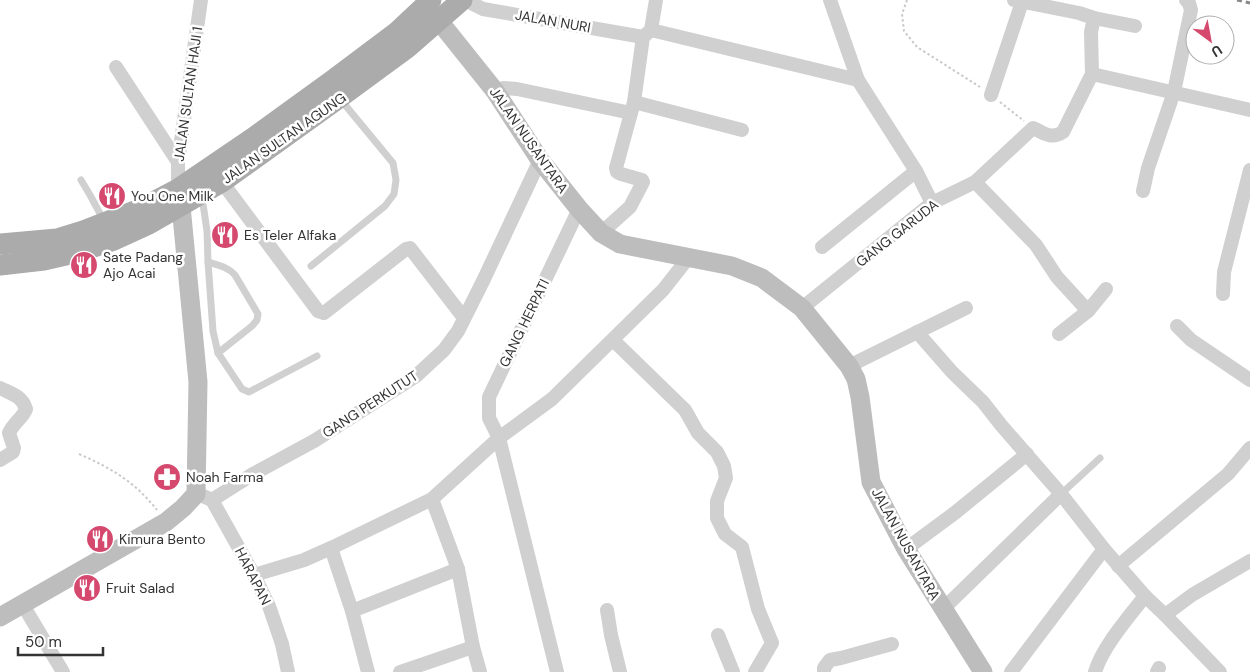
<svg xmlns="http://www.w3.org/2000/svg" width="1250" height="672" font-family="'DM Sans',sans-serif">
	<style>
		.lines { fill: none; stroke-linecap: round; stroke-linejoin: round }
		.path { stroke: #cacaca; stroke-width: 2; stroke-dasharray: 2.5 2.5; stroke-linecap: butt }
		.lane { stroke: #d0d0d0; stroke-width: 7 }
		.street { stroke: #d0d0d0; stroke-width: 14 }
		.secondary { stroke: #bdbdbd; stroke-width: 19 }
		.primary { stroke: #ababab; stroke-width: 21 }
		.rail { stroke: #888; stroke-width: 3; stroke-dasharray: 5 4; stroke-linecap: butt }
		.labels { text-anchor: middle; stroke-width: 5; stroke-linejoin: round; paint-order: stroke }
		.street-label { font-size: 14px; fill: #333; stroke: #fff }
		.poi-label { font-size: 14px; fill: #333; stroke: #fff; text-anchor: start }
	</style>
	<rect width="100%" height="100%" fill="#fff"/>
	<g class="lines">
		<g class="path">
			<path d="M907,0L902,14L904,31L917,47L980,87"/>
			<path d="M1000,102L1024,121"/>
			<path d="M79,454C111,468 135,482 157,510"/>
		</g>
		<g class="lane">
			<path d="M81,180L90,195L104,221"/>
			<path d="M202,197L207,231L208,262L213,331L218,353L242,389L249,392L317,356"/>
			<path d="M208,262C218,265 228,267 235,275L258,314L257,320L252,326L218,353"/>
			<path d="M311,266L385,206L394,194L396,180L393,163L341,100"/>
			<path d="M1061,494L1100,458"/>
		</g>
		<g class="street">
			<path d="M465,0L483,9L643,37"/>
			<path d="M830,0L858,80L916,171L932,203"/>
			<path d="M1094,18L1135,26"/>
			<path d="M651,30L858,80"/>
			<path d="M116,67L178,162"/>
			<path d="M1092,74L1250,110"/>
			<path d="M495,91L504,88L517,89L631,113"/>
			<path d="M991,95L1022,2"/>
			<path d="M634,102L742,130"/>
			<path d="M222,182L318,311L324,313L406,249L410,248L464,318"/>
			<path d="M975,182L1036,245L1057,277L1088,311"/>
			<path d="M178,189V162L201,0"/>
			<path d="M1143,191L1148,168L1174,92L1191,10L1189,3L1186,0"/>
			<path d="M601,233L630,207L643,182L642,180L621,174L617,172L616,168L634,102L643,37L651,30L656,0"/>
			<path d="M822,247L916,171"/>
			<path d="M1223,294L1224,272L1250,170"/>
			<path d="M802,308L932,203L975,182L1033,128C1045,133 1051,140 1063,132L1092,74L1091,32L1094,18L1079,13L1014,0"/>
			<path d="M1177,326L1191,340L1250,380"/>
			<path d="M917,332L952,372L983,402L1001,425L1061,494L1104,549L1011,672"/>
			<path d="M1059,334L1088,311L1106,289"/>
			<path d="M613,340L685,410L698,433L717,452L724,466L726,478L717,501V518L725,534L742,547L758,609L772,643L755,672"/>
			<path d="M849,366L966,308"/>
			<path d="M0,388C12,394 22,396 26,409C23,418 14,422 9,433L14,448L13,452L0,460"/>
			<path d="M203,496L212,500L254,575L269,606L282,644L288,672"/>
			<path d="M432,499L458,569L473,647L480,672"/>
			<path d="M212,500L253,474L314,441L416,376L444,350L458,331L484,279L540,160"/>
			<path d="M331,548L352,611L368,672"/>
			<path d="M906,549L956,512L1027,454"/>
			<path d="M1104,549L1145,596L1165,615L1220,672"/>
			<path d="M1118,566L1228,474L1250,448"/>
			<path d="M254,575L304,560L331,548L432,499L499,438L552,399L663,290L689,257"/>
			<path d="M23,605L63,672"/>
			<path d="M943,609L1061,494"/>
			<path d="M607,610L611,635L620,672"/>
			<path d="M352,611L458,569"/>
			<path d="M1165,615L1192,595L1250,561"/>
			<path d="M718,635L733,672"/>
			<path d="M400,672L473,647"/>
			<path d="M557,672L499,438L489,418V397L579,209"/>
			<path d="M824,672V668L830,660L841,658L892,644"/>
			<path d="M1095,672C1103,646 1128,618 1145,596"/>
			<path d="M1157,672L1159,668"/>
		</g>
		<g class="secondary">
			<path d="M439,21L495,91L540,160L579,209L601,233L620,244L732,266L762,278L802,308L849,366L856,379L860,397L871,482L906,549L983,672"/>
			<path d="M0,617L166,522L183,508L196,494L198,382L181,206"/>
		</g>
		<g class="primary">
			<path d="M0,244L57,239L83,231L140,209L178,189L253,138L333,80L397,32L431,0"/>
			<path d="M0,265L44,260L79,252L114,240L149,224L222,182L339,98L407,48L462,0"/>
		</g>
		<path class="rail" d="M1237,0L1250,3"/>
	</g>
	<defs>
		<g id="restaurant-disc" transform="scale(1.4375)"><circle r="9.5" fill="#d5496f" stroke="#fff"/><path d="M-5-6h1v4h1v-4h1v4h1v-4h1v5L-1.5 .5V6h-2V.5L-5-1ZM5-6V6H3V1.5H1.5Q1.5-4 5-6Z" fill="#fff"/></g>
		<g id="pharmacy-disc" transform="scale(1.4375)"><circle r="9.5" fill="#d5496f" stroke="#fff"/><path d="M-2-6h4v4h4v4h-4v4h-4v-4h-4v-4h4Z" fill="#fff"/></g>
	</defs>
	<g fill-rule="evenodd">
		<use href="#restaurant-disc" x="112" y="196"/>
		<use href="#restaurant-disc" x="225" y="235"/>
		<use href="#restaurant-disc" x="84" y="265"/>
		<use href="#pharmacy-disc" x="167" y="477"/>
		<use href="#restaurant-disc" x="100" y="539"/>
		<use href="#restaurant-disc" x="87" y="588"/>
	</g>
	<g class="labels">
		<g class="street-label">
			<text transform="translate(553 21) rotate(10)" y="5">JALAN NURI</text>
			<text transform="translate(188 94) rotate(-82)" y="5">JALAN SULTAN HAJI 1</text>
			<text transform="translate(284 138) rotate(-35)" y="5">JALAN SULTAN AGUNG</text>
			<text transform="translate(529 140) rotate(55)" y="5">JALAN NUSANTARA</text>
			<text transform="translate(897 233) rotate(-38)" y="5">GANG GARUDA</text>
			<text transform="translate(524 323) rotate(-64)" y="5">GANG HERPATI</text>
			<text transform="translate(370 404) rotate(-33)" y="5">GANG PERKUTUT</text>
			<text transform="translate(906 544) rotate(61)" y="5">JALAN NUSANTARA</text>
			<text transform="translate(253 576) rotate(63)" y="5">HARAPAN</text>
		</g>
		<g class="poi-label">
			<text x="131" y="201">You One Milk</text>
			<text x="244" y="240">Es Teler Alfaka</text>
			<text x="103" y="262">Sate Padang<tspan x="103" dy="16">Ajo Acai</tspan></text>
			<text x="186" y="482">Noah Farma</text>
			<text x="119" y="544">Kimura Bento</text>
			<text x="106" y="593">Fruit Salad</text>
		</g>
	</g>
	<g transform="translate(1210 40) rotate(148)"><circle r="24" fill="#ffffff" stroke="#adadad"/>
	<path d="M0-4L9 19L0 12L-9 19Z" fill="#d5496f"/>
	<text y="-8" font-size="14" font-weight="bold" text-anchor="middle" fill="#333333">U</text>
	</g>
	<path d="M18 647v8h85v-8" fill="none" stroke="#333333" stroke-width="2.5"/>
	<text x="25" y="647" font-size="15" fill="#333333" stroke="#ffffff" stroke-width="4" paint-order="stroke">50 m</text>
</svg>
